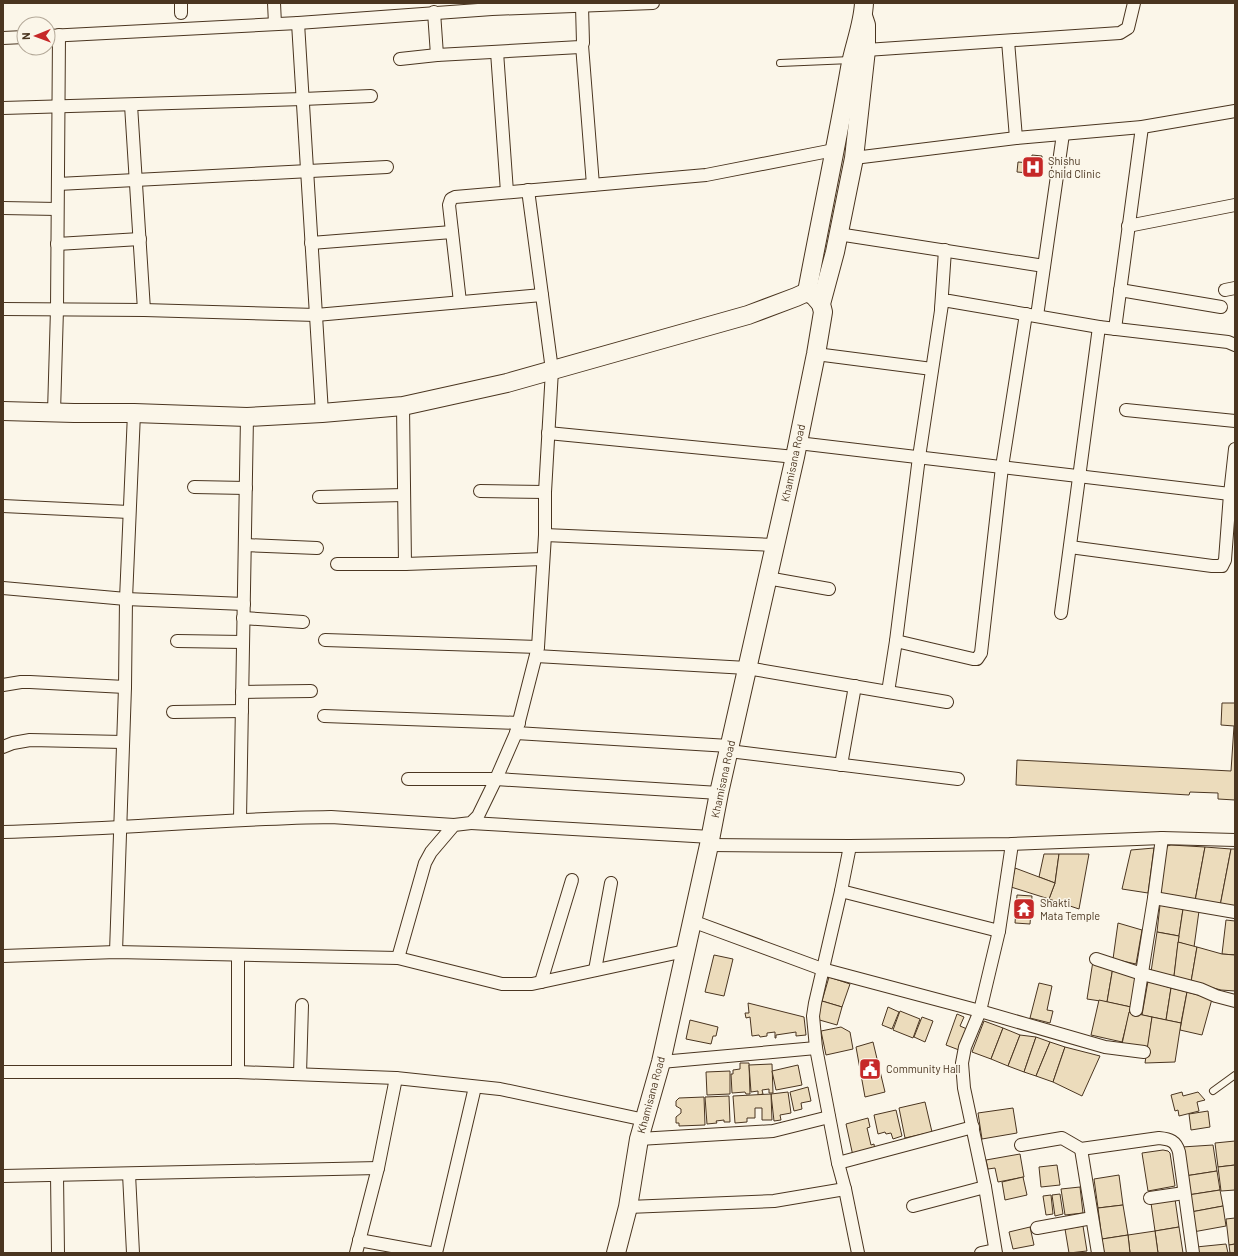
<svg xmlns="http://www.w3.org/2000/svg" width="1238" height="1256" font-family="Barlow,sans-serif">
	<style>
		.building { fill: #ecdcbc; stroke: #4a3520 }
		.lines { fill: none; stroke-linecap: round; stroke-linejoin: round }
		.lane-casing { stroke: #4a3520; stroke-width: 8 }
		.street-casing { stroke: #4a3520; stroke-width: 14 }
		.secondary-casing { stroke: #4a3520; stroke-width: 20 }
		.lane { stroke: #fbf6e9; stroke-width: 6 }
		.street { stroke: #fbf6e9; stroke-width: 12 }
		.secondary { stroke: #fbf6e9; stroke-width: 18 }
		.labels { text-anchor: middle; stroke-width: 3; stroke-linejoin: round; paint-order: stroke }
		.poi-label { font-size: 11px; fill: #4a3520; stroke: #fbf6e9; text-anchor: start }
		.street-label { font-size: 11px; fill: #4a3520; stroke: #fbf6e9 }
	</style>
	<rect width="100%" height="100%" fill="#fbf6e9"/>
	<g class="building">
		<path d="M1032,155L1042,156L1041,174L1017,172L1018,162L1031,163Z"/>
		<path d="M1222,703H1235V800L1218,799V793L1190,792L1189,795L1016,785L1017,760L1231,771L1234,726L1221,725Z"/>
		<path d="M1171,845L1205,847L1195,901L1159,894L1167,846Z"/>
		<path d="M1205,847L1231,849L1220,906L1195,901Z"/>
		<path d="M1154,848L1148,893L1122,889L1131,850Z"/>
		<path d="M1231,849H1235V909L1220,906Z"/>
		<path d="M1044,854H1059L1055,883L1039,877Z"/>
		<path d="M1059,854H1089L1079,909L1049,899L1055,883Z"/>
		<path d="M1015,868L1055,883L1049,899L1011,887Z"/>
		<path d="M1017,895L1032,896L1030,924L1015,923Z"/>
		<path d="M1160,905L1183,909L1179,936L1157,932Z"/>
		<path d="M1183,909L1199,911L1194,947L1178,942Z"/>
		<path d="M1226,920L1235,921V955L1222,954Z"/>
		<path d="M1118,923L1142,930L1136,964L1113,959Z"/>
		<path d="M1157,932L1179,936L1174,976L1151,972Z"/>
		<path d="M1178,942L1197,947L1191,982L1174,976Z"/>
		<path d="M1197,947L1222,954L1235,955V991L1221,990L1191,982Z"/>
		<path d="M714,955L733,959L724,996L705,992Z"/>
		<path d="M1093,961L1113,967L1107,1002L1087,999Z"/>
		<path d="M1113,967L1137,975L1131,1007L1107,1002Z"/>
		<path d="M829,977L850,984L842,1007L822,1001Z"/>
		<path d="M1148,981L1171,988L1166,1020L1142,1015Z"/>
		<path d="M1039,983L1052,986L1047,1010L1053,1011L1050,1023L1030,1018Z"/>
		<path d="M1171,988L1187,992L1181,1023L1166,1020Z"/>
		<path d="M1187,992L1212,999L1202,1035L1180,1030Z"/>
		<path d="M1099,1000L1131,1007L1122,1042L1091,1035Z"/>
		<path d="M822,1001L842,1007L837,1025L816,1019Z"/>
		<path d="M748,1003L804,1017L806,1035L796,1036V1032L776,1035V1038H775V1032L767,1033V1036L760,1037L759,1035L752,1036L750,1017L746,1018L745,1013H749Z"/>
		<path d="M888,1007L899,1012L892,1029L882,1025Z"/>
		<path d="M900,1011L920,1019L913,1038L893,1030Z"/>
		<path d="M1129,1012L1152,1017L1148,1047L1122,1044Z"/>
		<path d="M957,1014L964,1017L960,1026L967,1029L959,1050L946,1045Z"/>
		<path d="M922,1017L933,1021L925,1042L914,1037Z"/>
		<path d="M1152,1017L1181,1023L1175,1062L1145,1063Z"/>
		<path d="M690,1020L718,1027L716,1036H713L711,1044L686,1039Z"/>
		<path d="M984,1021L1003,1028L991,1059L972,1052Z"/>
		<path d="M841,1027L850,1032L853,1049L826,1055L821,1031Z"/>
		<path d="M1003,1028L1020,1035L1008,1066L991,1059Z"/>
		<path d="M1020,1035L1036,1037L1024,1072L1008,1066Z"/>
		<path d="M1036,1037L1050,1042L1036,1076L1024,1072Z"/>
		<path d="M873,1042L885,1092L865,1097L856,1047Z"/>
		<path d="M1050,1042L1065,1047L1053,1082L1036,1076Z"/>
		<path d="M1065,1047L1100,1056L1082,1096L1053,1082Z"/>
		<path d="M740,1063H749L750,1094H746L745,1092L732,1093L731,1074H733V1070L740,1069Z"/>
		<path d="M772,1064L773,1093H769V1089L762,1090L763,1094L758,1095V1091L751,1092L749,1065Z"/>
		<path d="M798,1065L802,1085L776,1090L772,1071Z"/>
		<path d="M730,1071V1094L707,1095L706,1072Z"/>
		<path d="M808,1087L811,1101L801,1103L802,1109L794,1111L790,1092Z"/>
		<path d="M788,1092L791,1113L780,1115L781,1120L774,1121L771,1094Z"/>
		<path d="M1182,1092L1183,1096L1198,1092L1205,1100L1197,1102L1199,1111L1179,1116L1178,1110L1175,1111L1171,1095Z"/>
		<path d="M771,1094L772,1120H762V1108H755V1118H747V1122L735,1123L733,1096Z"/>
		<path d="M729,1096L730,1122H724V1120L716,1121L717,1123L707,1124L705,1097Z"/>
		<path d="M704,1097L705,1125L679,1126V1123H676V1117L681,1113V1109L676,1106V1101L679,1098Z"/>
		<path d="M925,1102L932,1132L905,1138L899,1108Z"/>
		<path d="M1013,1108L1017,1133L982,1139L978,1113Z"/>
		<path d="M896,1110L902,1136L893,1139L891,1133L886,1134L885,1132L878,1134L874,1115Z"/>
		<path d="M1208,1111L1210,1127L1191,1130L1189,1114Z"/>
		<path d="M868,1118L870,1127L867,1128L871,1145L874,1144L875,1151L853,1156L846,1124Z"/>
		<path d="M1235,1141V1165L1218,1167L1215,1143Z"/>
		<path d="M1213,1145L1217,1171L1185,1176L1182,1147Z"/>
		<path d="M1163,1150L1168,1151L1170,1153L1175,1186L1148,1191L1142,1153Z"/>
		<path d="M1020,1154L1024,1177L998,1182L995,1168L988,1169L986,1160Z"/>
		<path d="M1057,1165L1060,1185L1041,1187L1039,1167Z"/>
		<path d="M1235,1165V1190L1221,1191L1218,1167Z"/>
		<path d="M1217,1171L1220,1190L1188,1195L1185,1176Z"/>
		<path d="M1119,1175L1123,1205L1098,1208L1094,1179Z"/>
		<path d="M1023,1177L1027,1195L1005,1200L1002,1182Z"/>
		<path d="M1080,1187L1083,1213L1065,1215L1061,1189Z"/>
		<path d="M1220,1190L1223,1206L1191,1212L1188,1195Z"/>
		<path d="M1060,1194L1063,1214L1055,1216L1052,1195Z"/>
		<path d="M1051,1195L1053,1214L1046,1215L1043,1196Z"/>
		<path d="M1175,1199L1179,1227L1155,1231L1151,1203Z"/>
		<path d="M1123,1205L1128,1235L1102,1239L1098,1208Z"/>
		<path d="M1223,1206L1226,1226L1193,1232L1191,1212Z"/>
		<path d="M1235,1218V1244L1229,1245L1226,1219Z"/>
		<path d="M1083,1226L1087,1251L1069,1253L1065,1229Z"/>
		<path d="M1030,1227L1034,1245L1013,1249L1009,1232Z"/>
		<path d="M1179,1227L1183,1253H1158L1155,1231Z"/>
		<path d="M1155,1231L1158,1253H1130L1128,1235Z"/>
		<path d="M1128,1235L1130,1253H1104L1102,1239Z"/>
		<path d="M1226,1244L1228,1253H1197L1196,1247Z"/>
		<path d="M1235,1244V1253H1230L1229,1245Z"/>
	</g>
	<g class="lines">
		<g class="lane-casing">
			<g id="lane">
				<path d="M780,63L851,60"/>
				<path d="M1213,1091L1235,1075"/>
			</g>
		</g>
		<g class="street-casing">
			<g id="street">
				<path d="M181,3V13"/>
				<path d="M274,3L275,24"/>
				<path d="M434,12L437,55"/>
				<path d="M298,23L322,413"/>
				<path d="M48,36L298,23L492,9L653,3"/>
				<path d="M3,38L24,37"/>
				<path d="M1008,41L1016,138"/>
				<path d="M582,45L593,185"/>
				<path d="M866,50L1120,33L1128,28L1134,3"/>
				<path d="M497,52L507,192"/>
				<path d="M400,59L437,55L580,47L583,43L582,6"/>
				<path d="M131,105L144,310"/>
				<path d="M3,108L303,99L371,96"/>
				<path d="M854,158L1016,138L1142,127L1235,111"/>
				<path d="M58,184L387,167"/>
				<path d="M3,208L57,209"/>
				<path d="M1128,226L1235,205"/>
				<path d="M838,234L1044,266"/>
				<path d="M311,243L452,232"/>
				<path d="M57,244L140,239"/>
				<path d="M1120,290L1221,307"/>
				<path d="M1225,290L1235,288"/>
				<path d="M460,302L449,205L451,199L455,197L706,175L834,150"/>
				<path d="M3,309L144,310L316,315L542,295"/>
				<path d="M941,309L945,250"/>
				<path d="M1037,316L1063,134"/>
				<path d="M1115,329L1142,127"/>
				<path d="M816,354L932,369"/>
				<path d="M403,406L405,564"/>
				<path d="M1126,410L1235,421"/>
				<path d="M54,412L57,309L59,35"/>
				<path d="M548,433L795,457"/>
				<path d="M798,443L1230,494"/>
				<path d="M194,487L246,488"/>
				<path d="M480,491L545,492"/>
				<path d="M319,497L404,495"/>
				<path d="M3,506L129,512"/>
				<path d="M545,535L774,545"/>
				<path d="M245,545L317,548"/>
				<path d="M1070,547L1212,566H1222L1225,560L1230,494L1235,449"/>
				<path d="M337,564H405L543,559"/>
				<path d="M767,578L829,589"/>
				<path d="M3,588L126,599L244,604"/>
				<path d="M1061,613L1099,327"/>
				<path d="M243,618L303,622"/>
				<path d="M325,640L538,647"/>
				<path d="M177,641L243,642"/>
				<path d="M896,641L973,659H977L981,653L1002,467L1026,314"/>
				<path d="M536,656L747,668L947,702"/>
				<path d="M3,685L21,682H30L125,687"/>
				<path d="M242,692L311,691"/>
				<path d="M888,692L896,641L919,457L942,304L945,301H949L1099,327L1228,342L1235,345"/>
				<path d="M173,712L242,711"/>
				<path d="M324,716L519,723"/>
				<path d="M516,733L729,746"/>
				<path d="M3,747L13,743L30,740L123,742"/>
				<path d="M729,751L958,779"/>
				<path d="M841,765L855,686"/>
				<path d="M408,779H496L719,793"/>
				<path d="M240,819L247,417"/>
				<path d="M471,823L711,837"/>
				<path d="M3,832C42,831 82,829 121,827C191,823 261,818 331,817L454,825"/>
				<path d="M709,845L850,846L1012,844L1162,838L1235,840"/>
				<path d="M850,846L841,891L815,1003L813,1016L816,1048L838,1163L845,1189L858,1253"/>
				<path d="M841,891L999,931"/>
				<path d="M1154,898L1235,912"/>
				<path d="M692,921L822,969L980,1011L1105,1047L1144,1052"/>
				<path d="M116,952L125,687L126,599L134,413"/>
				<path d="M3,956L116,952L398,958L502,984H532L685,951"/>
				<path d="M398,958L425,863L431,852L454,825L471,823L478,816L496,779L516,733L538,647L545,535V492L552,370L528,190"/>
				<path d="M1096,959L1142,974L1200,989L1216,996L1235,1001"/>
				<path d="M595,970L611,883"/>
				<path d="M541,982L572,880"/>
				<path d="M1136,1010L1154,898L1162,838"/>
				<path d="M661,1062L816,1048"/>
				<path d="M3,1072H238L396,1078L500,1089L645,1120"/>
				<path d="M238,1072V955"/>
				<path d="M300,1074L302,1005"/>
				<path d="M639,1139L773,1131L829,1117"/>
				<path d="M1021,1145L1062,1138L1081,1149L1159,1138C1170,1139 1176,1141 1179,1152L1193,1253"/>
				<path d="M1081,1149L1098,1253"/>
				<path d="M838,1163L973,1127"/>
				<path d="M129,1174L133,1253"/>
				<path d="M57,1175L58,1253"/>
				<path d="M3,1176L378,1168"/>
				<path d="M1150,1198L1184,1193"/>
				<path d="M913,1206L985,1187"/>
				<path d="M628,1207L774,1201L845,1189"/>
				<path d="M1037,1228L1092,1218"/>
				<path d="M359,1240L430,1253"/>
				<path d="M356,1253L378,1168L396,1078"/>
				<path d="M436,1253L475,1087"/>
				<path d="M981,1253L995,1250"/>
				<path d="M996,1253L985,1187L964,1088L962,1063L965,1047L980,1011L999,931L1012,844"/>
			</g>
		</g>
		<g class="secondary-casing">
			<g id="secondary">
				<path d="M807,292C821,217 837,143 850,68C854,46 863,25 864,3"/>
				<path d="M3,411L74,413H134L247,417L322,413L403,406L507,383L748,315L796,297L807,292L814,296L821,304"/>
				<path d="M616,1253L628,1207L639,1139L661,1062L709,845L719,793L795,457L816,354L823,312L821,304L835,252L854,158L866,50V25L863,16"/>
			</g>
		</g>
		<use href="#lane" class="lane"/>
		<use href="#street" class="street"/>
		<use href="#secondary" class="secondary"/>
	</g>
	<defs>
		<g id="hospital-square" transform="scale(1.15)"><rect x="-9" y="-9" width="18" height="18" rx="4" fill="#c62828" stroke="#fbf6e9"/><path d="M-5-5h3v3.5h4V-5h3V5h-3V1.5h-4V5h-3Z" fill="#fff"/></g>
		<g id="temple-square" transform="scale(1.15)"><rect x="-9" y="-9" width="18" height="18" rx="4" fill="#c62828" stroke="#fbf6e9"/><path d="M0-6L5-2H3V0L6.5 2.5H4V6H1.5V3h-3V6H-4V2.5H-6.5L-3 0V-2H-5Z" fill="#fff"/></g>
		<g id="civic-square" transform="scale(1.15)"><rect x="-9" y="-9" width="18" height="18" rx="4" fill="#c62828" stroke="#fbf6e9"/><path d="M-.6-6.5H3V-4.5H.6V-3L4-1V1h2V6H-6V1h2V-1L-.6-3ZM-1.2 2.5V6h2.4V2.5Z" fill="#fff"/></g>
	</defs>
	<g fill-rule="evenodd">
		<use href="#hospital-square" x="1033" y="167"/>
		<use href="#temple-square" x="1024" y="909"/>
		<use href="#civic-square" x="870" y="1069"/>
	</g>
	<g class="labels">
		<g class="poi-label">
			<text x="1048" y="165">Shishu<tspan x="1048" dy="13">Child Clinic</tspan></text>
			<text x="1040" y="907">Shakti<tspan x="1040" dy="13">Mata Temple</tspan></text>
			<text x="886" y="1073">Community Hall</text>
		</g>
		<g class="street-label">
			<text transform="translate(793 463) rotate(-78)" y="4">Khamisana Road</text>
			<text transform="translate(723 779) rotate(-78)" y="4">Khamisana Road</text>
			<text transform="translate(651 1095) rotate(-75)" y="4">Khamisana Road</text>
		</g>
	</g>
	<rect width="1238" height="1256" fill="none" stroke="#4a3520" stroke-width="8"/>
	<g transform="translate(36 36) rotate(269)"><circle r="19" fill="#fbf6e9" stroke="#b4a999"/>
	<path d="M0-3L7 15L0 10L-7 15Z" fill="#c62828"/>
	<text y="-6" font-size="11" font-weight="bold" text-anchor="middle" fill="#4a3520">N</text>
	</g>
</svg>
